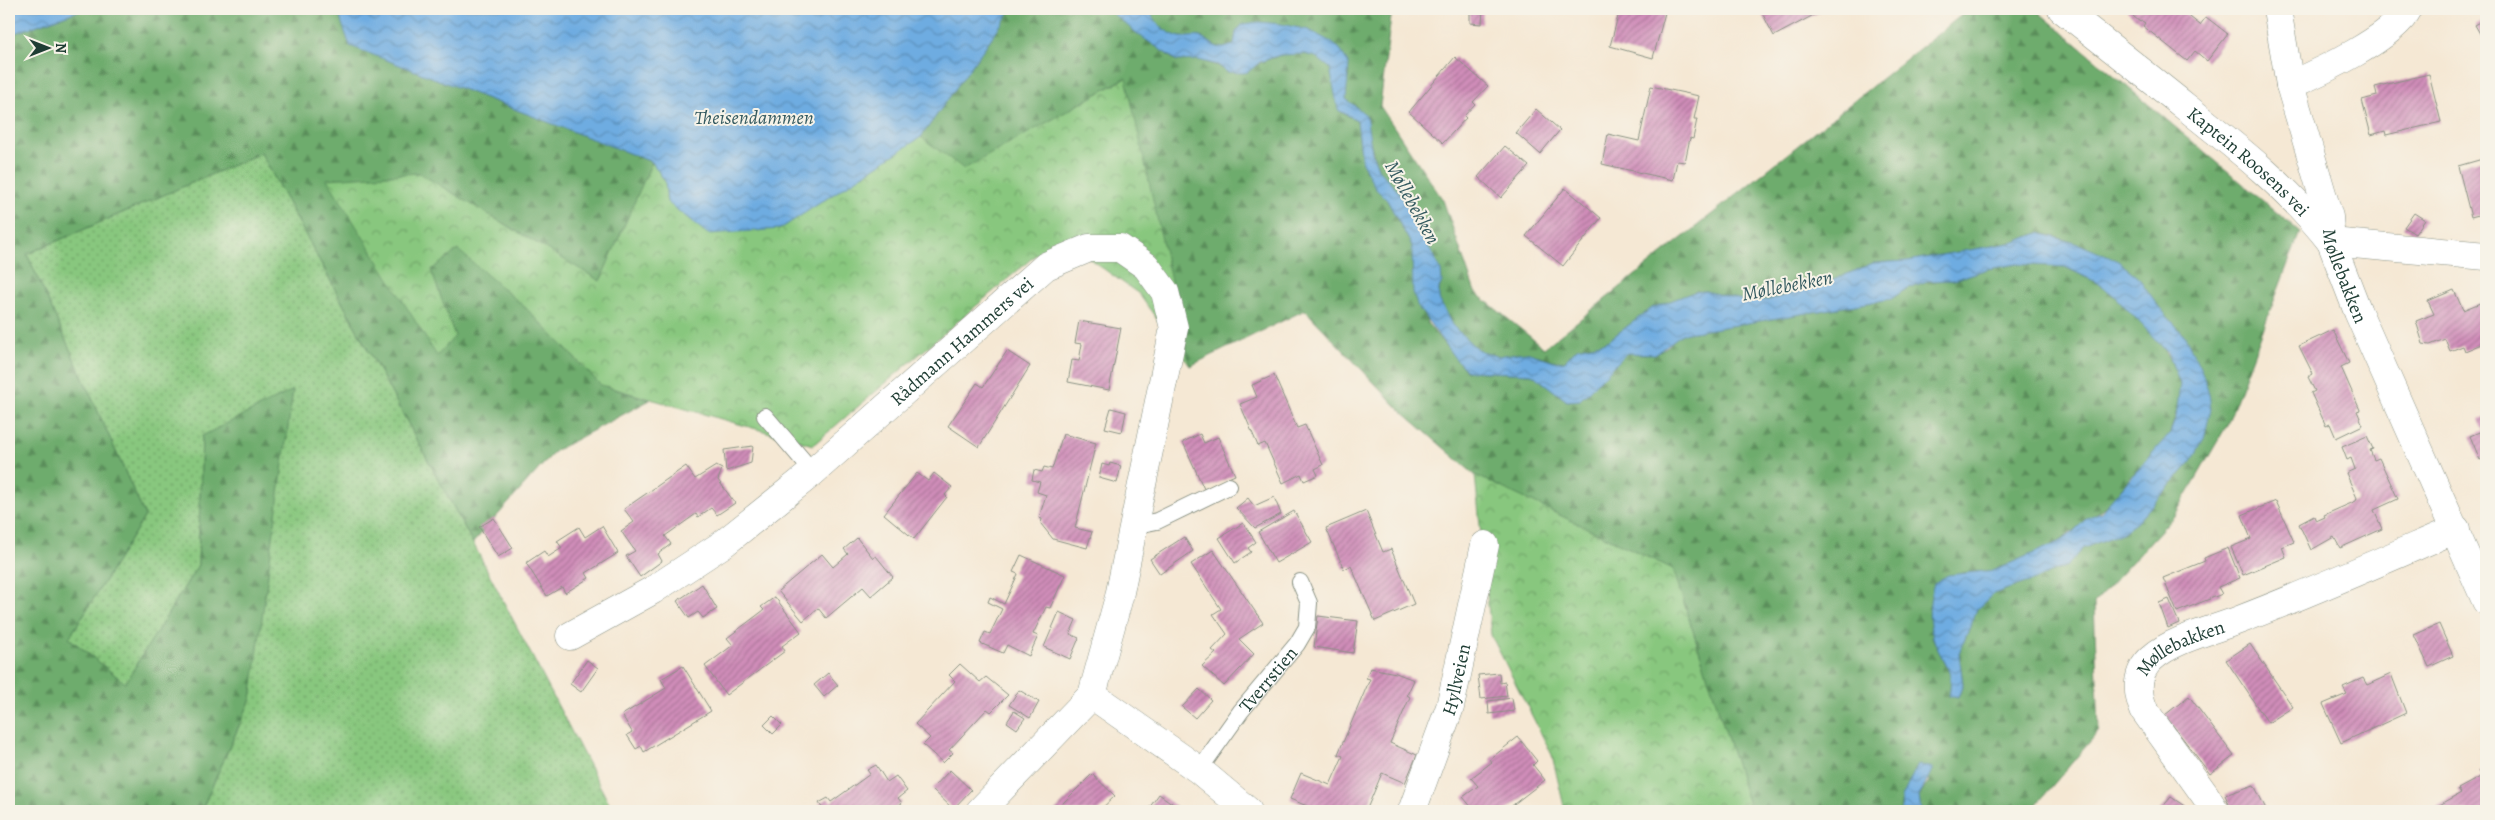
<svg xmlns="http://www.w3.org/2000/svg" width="2495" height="820" font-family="Alegreya,serif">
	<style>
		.grass { fill: url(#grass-dots); stroke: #548259 }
		.forest { fill: url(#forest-firs); stroke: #467450 }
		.park { fill: url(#park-crowns); stroke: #548259 }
		.water { fill: url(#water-waves); stroke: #46748a }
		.building { fill: url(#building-hatch) }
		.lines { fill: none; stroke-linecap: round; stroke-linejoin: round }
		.lane-casing { stroke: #8a9284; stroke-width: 18 }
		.street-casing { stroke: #8a9284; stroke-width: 29 }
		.lane { stroke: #fff; stroke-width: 16 }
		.street { stroke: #fff; stroke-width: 28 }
		.labels { text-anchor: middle; stroke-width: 4; stroke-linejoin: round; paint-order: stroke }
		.street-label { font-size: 19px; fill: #1f3d34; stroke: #f7f3e8 }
		.water-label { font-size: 20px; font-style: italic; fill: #33595f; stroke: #f7f3e8 }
	</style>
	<defs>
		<pattern id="grass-dots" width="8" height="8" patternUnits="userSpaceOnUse" patternTransform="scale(1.25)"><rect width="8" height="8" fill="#88c77e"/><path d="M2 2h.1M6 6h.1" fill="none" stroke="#6fa368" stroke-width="1.8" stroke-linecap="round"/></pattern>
		<pattern id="forest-firs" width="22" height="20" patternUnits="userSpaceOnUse" patternTransform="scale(1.25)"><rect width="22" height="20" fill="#6eac6d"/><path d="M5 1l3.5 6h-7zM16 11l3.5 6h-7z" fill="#5a8d5a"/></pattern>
		<pattern id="park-crowns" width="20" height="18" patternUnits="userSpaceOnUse" patternTransform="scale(1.25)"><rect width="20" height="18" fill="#88c77e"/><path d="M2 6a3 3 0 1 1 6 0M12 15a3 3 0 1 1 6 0" fill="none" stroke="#6fa368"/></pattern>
		<pattern id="water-waves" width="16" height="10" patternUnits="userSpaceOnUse" patternTransform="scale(1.25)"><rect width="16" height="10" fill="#6eace1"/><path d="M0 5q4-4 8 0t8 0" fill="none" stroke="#5a8db7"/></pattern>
		<pattern id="building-hatch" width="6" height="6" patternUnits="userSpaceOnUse" patternTransform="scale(1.25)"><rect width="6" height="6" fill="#d08db9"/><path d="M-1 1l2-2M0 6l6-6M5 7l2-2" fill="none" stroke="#a87497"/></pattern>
	</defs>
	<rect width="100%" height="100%" fill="#f7f3e8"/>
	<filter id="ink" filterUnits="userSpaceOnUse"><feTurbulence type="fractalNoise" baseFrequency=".02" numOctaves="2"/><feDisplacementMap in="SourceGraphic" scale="10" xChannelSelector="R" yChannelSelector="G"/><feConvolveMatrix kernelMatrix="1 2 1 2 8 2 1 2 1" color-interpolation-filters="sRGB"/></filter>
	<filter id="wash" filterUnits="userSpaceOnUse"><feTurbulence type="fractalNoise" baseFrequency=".0096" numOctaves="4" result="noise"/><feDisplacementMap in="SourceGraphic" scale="20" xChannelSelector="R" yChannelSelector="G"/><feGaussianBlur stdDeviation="1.12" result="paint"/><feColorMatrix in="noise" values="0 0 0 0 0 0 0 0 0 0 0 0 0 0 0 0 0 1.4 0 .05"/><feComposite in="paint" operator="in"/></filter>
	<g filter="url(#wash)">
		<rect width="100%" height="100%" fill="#f5e8d4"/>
		<path class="grass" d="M261,153L473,543L613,811H201L251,699L202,436L198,565L125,684L69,638L145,516L27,254Z"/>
		<g class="forest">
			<path d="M84,9H337L351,46L652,162L600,281L419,173L327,179L455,336L431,270L458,249L527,309L601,385L650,400L555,451L473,543L261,153L27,254L145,516L69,638L125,683L198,565L202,436L293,390L251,699L201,811H9V35Z"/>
			<path d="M1012,9H1107L1173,59L1177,61L1198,60L1218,66L1227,72H1248C1266,55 1314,41 1330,68C1338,81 1333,100 1342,113L1357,120L1362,162L1376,189L1387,200L1412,246L1427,323L1466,371L1532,374L1567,401L1580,400L1627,353C1641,354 1654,356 1667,347C1673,343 1675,336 1682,334L1891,299L1906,289L1927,281L1954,280L1987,269L2017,264L2065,267L2098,283L2117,298L2161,344L2177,372L2180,384L2179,403L2170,433L2148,461L2130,477L2111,502L2057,543L1995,570L1961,573L1932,637L1952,677L1949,696L1958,698L1963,684L1959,654L1977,609L1993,594L2034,580L2067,566L2084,548L2122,533L2137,522L2192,461L2185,336L2159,307L2138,277L2079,244L2046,234L2032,235L2015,242L1907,261L1873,263L1824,284L1769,300L1746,301L1705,291L1694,292L1652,308L1606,342L1577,348L1565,361C1553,363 1544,355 1532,355C1521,355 1509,357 1498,356C1472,353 1445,325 1439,301C1437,290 1443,282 1441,271L1410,211L1394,186L1378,169L1370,141L1354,106L1346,99V87L1349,73L1331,42C1303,30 1274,21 1243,24L1236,32L1234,44C1220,52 1215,45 1203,38C1196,35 1187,38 1180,37C1168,34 1150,22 1151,9H1392L1380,106L1443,200L1475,292L1544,348L1969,9H2035L2300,232L2227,425L2175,515L2094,603L2099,731L2031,811H1921L1919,797L1929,781L1919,764L1901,803V811H1751L1673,569L1475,475L1401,411L1305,310L1190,366L1125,78L964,170L921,137Z"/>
		</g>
		<g class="park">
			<path d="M1126,78L1190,366L1139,294L1087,257L1037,254L813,445L601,385L527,309L458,250L431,270L455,336L437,356L327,179L419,173L600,281L652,162L665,181L667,202L780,229L921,137L964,169Z"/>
			<path d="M1475,475L1673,569L1751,811H1565L1552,755L1491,635Z"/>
		</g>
		<g class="water">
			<path d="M9,9H84L9,35Z"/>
			<path d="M337,9H1012L921,137L780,229L708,234L667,202L665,181L652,162L350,46Z"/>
			<path d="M1107,9H1151C1150,22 1168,34 1180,37C1187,38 1196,35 1203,38C1216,45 1218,53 1234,44L1236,32L1243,24L1259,22L1281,24L1309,30L1331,42L1340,49L1349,65L1346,99L1366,115L1372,152L1378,169L1394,186L1410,211L1441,271L1442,282L1439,288V299L1452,325L1477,349L1486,353L1497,356L1526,352L1557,362L1565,361L1577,348L1606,342L1652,308L1694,292L1705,291L1746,301L1769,300L1824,284L1873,263L1907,261L2015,242L2039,233L2079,244L2118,261L2138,277L2159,307L2185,336L2202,372L2209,393L2211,409L2204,438L2192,461L2137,522L2122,533L2084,548L2067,566L2034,580L1993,594L1977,609L1959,654L1963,684L1958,698L1949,696C1955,666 1941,663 1933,637C1927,620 1929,600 1934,583L1948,575L1995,570L2057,543L2071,534L2087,518L2101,512L2170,433L2176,417L2180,384L2168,353L2117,298L2098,283L2065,267L2017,264L1987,269L1954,280L1927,281L1906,289L1891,299L1682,334L1655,354L1627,353L1580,400L1567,401L1532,374L1467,371L1454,357L1418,307L1413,293L1412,246L1387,200L1376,189L1362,162L1357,120L1338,110L1330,68L1316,57L1304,54L1280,55L1260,62L1248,72L1243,73L1227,72L1218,65L1198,60L1177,61L1139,35Z"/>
			<path d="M1918,764L1933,768L1919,797L1921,811H1901L1902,797Z"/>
		</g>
		<g id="blocks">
			<g class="building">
				<path d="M1470,9H1483L1482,24L1470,23Z"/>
				<path d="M1620,9H1666L1653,58L1610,46Z"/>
				<path d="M1760,9H1825L1774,36Z"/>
				<path d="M2129,9H2180L2200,25L2206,17L2228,34L2207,61L2195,51L2187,61L2143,26L2145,23L2142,21L2140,22L2127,11Z"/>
				<path d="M2486,19V44L2475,25Z"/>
				<path d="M1455,57L1488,86L1473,102L1475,104L1464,116L1466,118L1443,143L1409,112Z"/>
				<path d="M2429,74L2441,122L2386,135L2385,131L2371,135L2362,100L2377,96L2375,87Z"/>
				<path d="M1651,86L1699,96L1694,119H1697L1693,139L1690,138L1685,162L1677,161L1673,180L1602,164L1608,134L1639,141Z"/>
				<path d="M1536,109L1560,130L1540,154L1516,133Z"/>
				<path d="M1505,146L1529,166L1501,198L1478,177Z"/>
				<path d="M2486,158V213L2471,217L2458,166Z"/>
				<path d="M1565,188L1601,218L1563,266L1526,236Z"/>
				<path d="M2414,213L2425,220L2415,234L2404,227Z"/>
				<path d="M2454,290L2463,310L2480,303L2486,318V342L2465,351L2463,346L2450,351L2445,339L2430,345L2423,344L2416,321L2434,314L2428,301Z"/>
				<path d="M1079,321L1121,328L1109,390L1068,382L1072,360L1079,361L1082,344L1075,343Z"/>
				<path d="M2333,330L2349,363L2341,367L2360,410L2357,411L2363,425L2336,438L2330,424L2326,426L2311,393L2315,391L2308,377L2313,374L2299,346Z"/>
				<path d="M1007,351L1030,366L979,447L948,426L977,383L983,387Z"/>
				<path d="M1274,375L1297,428L1305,425L1323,465L1315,469L1318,475L1304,481L1301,474L1283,483L1265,443L1258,446L1240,404L1257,397L1252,385Z"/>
				<path d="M1111,408L1126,412L1122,432L1105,428Z"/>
				<path d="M2486,416V457L2480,460L2470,436L2484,430L2479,419Z"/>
				<path d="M1063,434L1096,443L1075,528L1092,532L1087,548L1053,539L1041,524L1042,519L1039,518L1046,495L1037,492L1040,482L1032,480L1034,470L1042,472L1044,467L1052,469Z"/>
				<path d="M1200,434L1204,443L1218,437L1235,475L1204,489L1183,442Z"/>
				<path d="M2367,436L2373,449L2370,450L2374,460L2379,458L2398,499L2374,510L2382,529L2340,548L2334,537L2311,550L2299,524L2314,516L2316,521L2325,517L2324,515L2356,501L2357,498L2346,473L2355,469L2351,458L2347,460L2342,447Z"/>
				<path d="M753,446L751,463L726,471L724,450Z"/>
				<path d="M1110,463L1121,466L1117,483L1099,478L1102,464L1109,466Z"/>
				<path d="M686,466L695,479L716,466L722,469L718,480L735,503L717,515L711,508L698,517L696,514L665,536L671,544L658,554L662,561L640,577L626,556L635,551L621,531L634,522L624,509Z"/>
				<path d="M917,473L928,481L934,473L952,487L945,495L947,497L914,539L884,514Z"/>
				<path d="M1274,497L1281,514L1255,528L1236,508L1248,498L1254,506Z"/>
				<path d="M2276,501L2294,542L2282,547L2286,557L2243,575L2231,547L2251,539L2242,515Z"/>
				<path d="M1294,511L1312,542L1276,563L1258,532Z"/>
				<path d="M1366,511L1383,552L1391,549L1414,604L1375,621L1351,566L1344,569L1326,528Z"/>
				<path d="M494,518L513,548L498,557L479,527Z"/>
				<path d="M1243,523L1256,542L1248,548L1251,552L1235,563L1219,538Z"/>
				<path d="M602,526L618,553L586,573L589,578L565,593L562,587L547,596L526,563L544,551L548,557L562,548L557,541L579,527L585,537Z"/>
				<path d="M1184,537L1193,551L1160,574L1150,559Z"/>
				<path d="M857,538L873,558L876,556L893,577L871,596L863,587L826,618L818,608L803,621L778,591L822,554L833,567L848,554L844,549Z"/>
				<path d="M2228,548L2240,578L2218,587L2222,594L2177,612L2163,578L2205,561L2204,558Z"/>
				<path d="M1213,550L1263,623L1239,639L1254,654L1224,686L1202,666L1216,653L1212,650L1227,634L1213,614L1221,609L1191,564Z"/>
				<path d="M1021,555L1065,575L1050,608L1046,607L1033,634L1038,636L1029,656L1007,645L1003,653L980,643L985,632L990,634L1002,609L988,602L990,597L1004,604L1018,574L1013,572Z"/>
				<path d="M702,584L717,609L703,618L698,612L689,618L677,601Z"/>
				<path d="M775,597L801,632L782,646L785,651L726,695L705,666L733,645L727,638L764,610L761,607Z"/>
				<path d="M2169,599L2179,623L2168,628L2159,603Z"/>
				<path d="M1059,612L1076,620L1070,634L1079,638L1070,659L1044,647Z"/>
				<path d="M1318,616L1358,621L1353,653L1314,647Z"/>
				<path d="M2439,624L2453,656L2429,667L2414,635Z"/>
				<path d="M2250,644L2293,707L2268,723L2226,660Z"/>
				<path d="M587,660L598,668L581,692L570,684Z"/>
				<path d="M960,664L980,682L986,677L1008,695L991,712L987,709L949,750L953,753L943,763L923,745L930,738L915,724L955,681L949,675Z"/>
				<path d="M683,666L711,711L644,752L641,746L636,749L627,735L632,732L622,715L666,688L661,679Z"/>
				<path d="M1370,668L1396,673L1414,680L1407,695L1410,697L1390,743L1417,755L1405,783L1382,773L1366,811H1319L1290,799L1301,773L1330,785L1343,756L1338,754L1370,679L1366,678Z"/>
				<path d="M828,673L838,685L824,697L814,685Z"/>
				<path d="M1499,673L1500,683L1505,682L1507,696L1481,699L1478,675Z"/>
				<path d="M2391,674L2406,713L2341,743L2323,704L2347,694L2343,687L2363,678L2367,685Z"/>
				<path d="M1199,689L1211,700L1195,718L1182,707Z"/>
				<path d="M1019,690L1039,702L1030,718L1009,705Z"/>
				<path d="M2189,696L2234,756L2210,774L2165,715Z"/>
				<path d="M1512,698L1514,711L1489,714L1488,701Z"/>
				<path d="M1014,711L1025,718L1017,729L1007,722Z"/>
				<path d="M773,716L782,725L773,734L764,725Z"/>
				<path d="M1518,737L1537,761L1533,765L1545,780L1505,811H1470L1473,809L1463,797L1478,786L1471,778L1492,762L1490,759Z"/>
				<path d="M876,765L887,782L896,776L907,791L898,798L902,803L890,811H824L819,803L828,798L831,802L870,774L867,770Z"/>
				<path d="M2486,767V811H2439L2436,807L2461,793L2458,789L2482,776L2479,771Z"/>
				<path d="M950,770L971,790L953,809L932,789Z"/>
				<path d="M1092,774L1115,796L1099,811H1055Z"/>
				<path d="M2254,785L2267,811H2232L2225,795Z"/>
				<path d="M1159,794L1183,811H1147Z"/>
				<path d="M2171,797L2192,811H2159Z"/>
			</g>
		</g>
	</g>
	<g filter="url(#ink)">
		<use href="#blocks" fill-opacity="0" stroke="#8a9284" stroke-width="1"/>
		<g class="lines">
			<g class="lane-casing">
				<g id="lane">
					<path d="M765,416L813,472"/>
					<path d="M1132,526L1157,521L1229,486"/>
					<path id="s1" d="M1199,770L1241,711L1297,644L1307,627L1309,603L1300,582"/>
				</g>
			</g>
			<g class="street-casing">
				<g id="street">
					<path id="s2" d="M2062,9C2104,42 2146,75 2187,108C2239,149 2291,190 2331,242L2486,256"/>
					<path id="s3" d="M2277,9L2290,85L2329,217L2331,242L2358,312L2486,601"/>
					<path d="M2290,85C2320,72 2393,38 2408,9"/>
					<path id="s4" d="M570,636L653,590L723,544L813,472L1046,266L1089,248H1120L1146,266L1165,292L1174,328L1119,597L1092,695L980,811"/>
					<path d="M1092,695L1199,770L1248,811"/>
					<path id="s5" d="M1412,811L1450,707L1485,545"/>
					<path id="s6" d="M2215,811L2205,795L2144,710C2136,691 2136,672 2152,658C2173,639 2213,630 2239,620C2312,592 2384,560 2456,529"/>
				</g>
			</g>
			<use href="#lane" class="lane"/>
			<use href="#street" class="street"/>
		</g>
	</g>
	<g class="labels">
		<g class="street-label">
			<text dy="7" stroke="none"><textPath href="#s2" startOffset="241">Kaptein Roosens vei</textPath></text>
			<text dy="7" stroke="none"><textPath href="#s3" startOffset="276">Møllebakken</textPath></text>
			<text dy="7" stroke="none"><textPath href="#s4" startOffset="492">Rådmann Hammers vei</textPath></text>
			<text dy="7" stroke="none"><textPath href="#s6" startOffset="210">Møllebakken</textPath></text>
			<text dy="7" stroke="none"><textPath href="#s1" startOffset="114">Tverrstien</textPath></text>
			<text dy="7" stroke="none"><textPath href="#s5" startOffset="139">Hyllveien</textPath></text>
		</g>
		<g class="water-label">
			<text x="754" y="124">Theisendammen</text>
			<text transform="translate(1413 202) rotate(61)" y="7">Møllebekken</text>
			<text transform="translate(1787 285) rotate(-11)" y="7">Møllebekken</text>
		</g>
	</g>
	<rect width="2495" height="820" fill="none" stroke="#f7f3e8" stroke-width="30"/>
	<g transform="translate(48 48) rotate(90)" stroke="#f7f3e8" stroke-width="4" paint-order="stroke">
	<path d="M0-4L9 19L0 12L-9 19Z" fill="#1f3d34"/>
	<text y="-8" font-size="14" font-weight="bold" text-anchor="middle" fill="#1f3d34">N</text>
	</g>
</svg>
